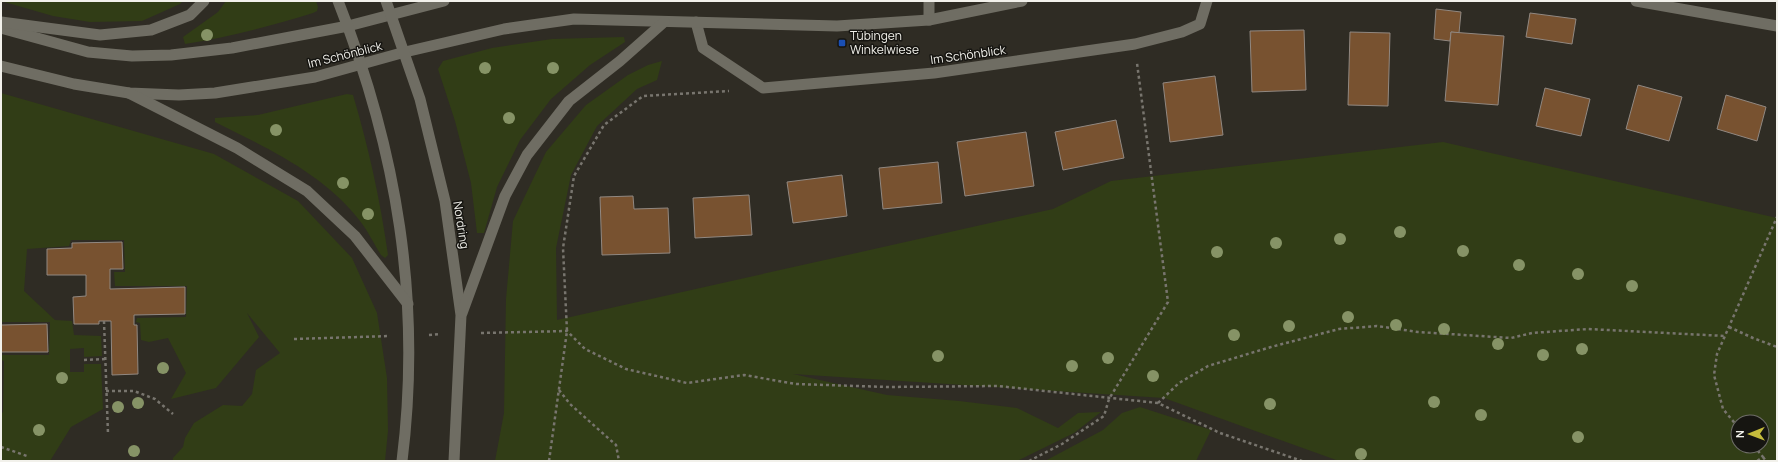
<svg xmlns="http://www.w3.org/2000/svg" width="1778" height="462" font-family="Manrope,sans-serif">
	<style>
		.green { fill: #313d16; fill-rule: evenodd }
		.building { fill: #785230; stroke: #918881 }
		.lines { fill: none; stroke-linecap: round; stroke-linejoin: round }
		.path { stroke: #78756e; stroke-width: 2.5; stroke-dasharray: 3 3; stroke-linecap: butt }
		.minor { stroke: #6f6d63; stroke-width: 11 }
		.tertiary { stroke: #6f6d63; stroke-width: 11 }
		.tree { fill: #869366 }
		.transit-dot { fill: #1a4fb4; stroke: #161511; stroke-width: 1.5 }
		.labels { text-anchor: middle; stroke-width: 3; stroke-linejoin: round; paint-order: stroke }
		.poi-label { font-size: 12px; fill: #f2f1eb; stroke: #161511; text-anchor: start }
		.street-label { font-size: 12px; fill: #f2f1eb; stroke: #161511 }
	</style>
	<rect width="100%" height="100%" fill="#2f2c24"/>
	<g class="green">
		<path d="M1,1H183L180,4L142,21L90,22L53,16Z"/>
		<path d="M226,1H316L318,7L317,11L313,13C271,26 229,37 185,44L183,37L218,12Z"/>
		<path d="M624,37L625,42L590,65L551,99L520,140L497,187L484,233H477L471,183L455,121L438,69L443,61L492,48L552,39Z"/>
		<path d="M662,61L657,80L637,89L597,126L571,175L556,248L557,320L1053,209L1111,181L1443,142L1777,218V461H1339L1164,398L793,374L887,395L959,401L1017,408L1058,428L1078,413L1101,412L1074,433L1017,461H495L504,413L506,299L513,221L546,152L586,105L628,75L648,65ZM1738,422H1762V446H1738Z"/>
		<path d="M1,93L214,154L298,201L352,258L377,313L387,378L388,431L385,461H173V458L183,447L185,438L194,423L223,405L242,406L252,394L256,370L280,353L247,313L259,337L216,388L171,399L186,373L168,338L149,342L141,340L140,323L136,322L137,318L186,317L187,286H115L114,272H125L124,240H71L69,246L27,249L24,291L55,320L72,321L74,335L101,336L102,356L84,357V348L70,349V372H84V364H101L103,409L71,427L50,461H1V414L3,412L4,361L1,360V355H49L50,322H1Z"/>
		<path d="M347,94L353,95C369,149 380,199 388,255L385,258L381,255C374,244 368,231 360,221C324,174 267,148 215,122V118L258,115Z"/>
		<path d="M1140,407L1211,430L1196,461H1045L1103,430L1122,413Z"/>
	</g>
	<g class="building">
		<path d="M1436,9L1461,12L1459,33L1451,32L1450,41L1434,39Z"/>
		<path d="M1530,13L1576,19L1572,44L1526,37Z"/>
		<path d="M1304,30L1306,90L1252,92L1250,31Z"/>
		<path d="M1350,32L1390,33L1388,106L1348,105Z"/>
		<path d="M1451,32L1504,36L1498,105L1445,101Z"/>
		<path d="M1215,76L1223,135L1170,142L1163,83Z"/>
		<path d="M1638,85L1682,97L1669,141L1626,129Z"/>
		<path d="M1545,88L1590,99L1581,136L1536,126Z"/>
		<path d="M1726,95L1766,107L1757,141L1717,129Z"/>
		<path d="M1116,120L1124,158L1063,170L1055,132Z"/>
		<path d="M1026,132L1034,186L965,196L957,142Z"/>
		<path d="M938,162L942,203L883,209L879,168Z"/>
		<path d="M842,175L847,216L793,223L787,182Z"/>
		<path d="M749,195L752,235L695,238L693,198Z"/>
		<path d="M633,196L634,209L668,208L670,253L602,255L600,197Z"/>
		<path d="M122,242L123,269H110V289L185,287V314L134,315V325H137L138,374L112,375L111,321H99V324H74L73,297L86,296V275H47V249L72,248V243Z"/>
		<path d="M47,324L48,352H1V325Z"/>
	</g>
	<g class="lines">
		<g class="path">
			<path d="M104,321L108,434"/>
			<path d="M1729,327L1753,338L1777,347"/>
			<path d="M481,333L567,331L585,349L626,369L687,383L744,375L796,384L887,387L998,386L1158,403L1220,433L1302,461"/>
			<path d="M429,335L440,334"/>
			<path d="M294,339L390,336"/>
			<path d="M84,360L106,359"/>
			<path d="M559,390L570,404L616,445L619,461"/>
			<path d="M106,391H134L155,399L173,414"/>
			<path d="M1158,403L1179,383L1208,366L1271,347L1339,329L1377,326L1418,332L1511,338L1532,333L1588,329L1725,336"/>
			<path d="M1738,427L1723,409L1714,375L1717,354L1777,217"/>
			<path d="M1754,446L1763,457L1757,461"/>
			<path d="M1,447L27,456"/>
			<path d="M1763,457L1766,461"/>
			<path d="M549,461L567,331L563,248L574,176L604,125L643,96L729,91"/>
			<path d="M1029,461L1062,444L1104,416L1109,399L1168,302L1137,63"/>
		</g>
		<g class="minor">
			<path d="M929,1V20"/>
			<path d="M1636,1L1777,26"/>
			<path d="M696,22L703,48L763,88L934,73L1135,44L1182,32L1200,24L1207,1"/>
			<path d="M1,28L88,52L132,56L171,55L232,48L348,26L444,1"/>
			<path d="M1,66L74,84L129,93L179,95L215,93L315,77L405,52L504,29L574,19L837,26L929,20L1022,1"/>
		</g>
		<g class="tertiary">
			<path d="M338,1C397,150 422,301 402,461"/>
			<path d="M386,1L420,99L445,201L461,315L454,461"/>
			<path d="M1,22L100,35L151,30L190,15L204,1"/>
			<path d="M129,93L237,148L307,191L355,236L408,304"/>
			<path d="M462,313L505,196L527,155L569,101L620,61L664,22"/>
		</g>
	</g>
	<g class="tree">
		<circle cx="207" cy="35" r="6"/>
		<circle cx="485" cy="68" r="6"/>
		<circle cx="553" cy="68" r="6"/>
		<circle cx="509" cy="118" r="6"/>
		<circle cx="276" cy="130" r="6"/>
		<circle cx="343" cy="183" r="6"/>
		<circle cx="368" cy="214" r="6"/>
		<circle cx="1400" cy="232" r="6"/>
		<circle cx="1340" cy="239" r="6"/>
		<circle cx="1276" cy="243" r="6"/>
		<circle cx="1463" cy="251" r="6"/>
		<circle cx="1217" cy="252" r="6"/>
		<circle cx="1519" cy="265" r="6"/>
		<circle cx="1578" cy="274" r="6"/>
		<circle cx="1632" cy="286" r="6"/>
		<circle cx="1348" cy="317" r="6"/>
		<circle cx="1396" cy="325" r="6"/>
		<circle cx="1289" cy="326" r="6"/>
		<circle cx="1444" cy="329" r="6"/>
		<circle cx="1234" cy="335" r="6"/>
		<circle cx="1498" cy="344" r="6"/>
		<circle cx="1582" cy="349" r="6"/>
		<circle cx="1543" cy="355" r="6"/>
		<circle cx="938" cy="356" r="6"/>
		<circle cx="1108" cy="358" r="6"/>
		<circle cx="1072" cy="366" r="6"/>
		<circle cx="163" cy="368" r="6"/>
		<circle cx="1153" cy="376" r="6"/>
		<circle cx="62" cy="378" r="6"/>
		<circle cx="1434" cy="402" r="6"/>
		<circle cx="138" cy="403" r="6"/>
		<circle cx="1270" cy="404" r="6"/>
		<circle cx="118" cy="407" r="6"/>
		<circle cx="1481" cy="415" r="6"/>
		<circle cx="39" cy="430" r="6"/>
		<circle cx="1578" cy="437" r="6"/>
		<circle cx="134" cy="451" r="6"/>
		<circle cx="1361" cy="454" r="6"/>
	</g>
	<rect class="transit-dot" x="838" y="39" width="8" height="8" rx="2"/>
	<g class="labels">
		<g class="poi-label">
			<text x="850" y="40">Tübingen<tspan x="850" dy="14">Winkelwiese</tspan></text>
		</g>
		<g class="street-label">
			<text transform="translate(345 55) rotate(-14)" y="4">Im Schönblick</text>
			<text transform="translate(968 55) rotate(-8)" y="4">Im Schönblick</text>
			<text transform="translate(461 225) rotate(81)" y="4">Nordring</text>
		</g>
	</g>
	<rect width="1778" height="462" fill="none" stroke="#f2f1eb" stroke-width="4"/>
	<g transform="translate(1750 434) rotate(269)"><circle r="19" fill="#161511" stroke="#6e6d68"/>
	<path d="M0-3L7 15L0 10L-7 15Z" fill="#c6bc3c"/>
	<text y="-6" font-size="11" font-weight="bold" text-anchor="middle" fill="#f2f1eb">N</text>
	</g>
</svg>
